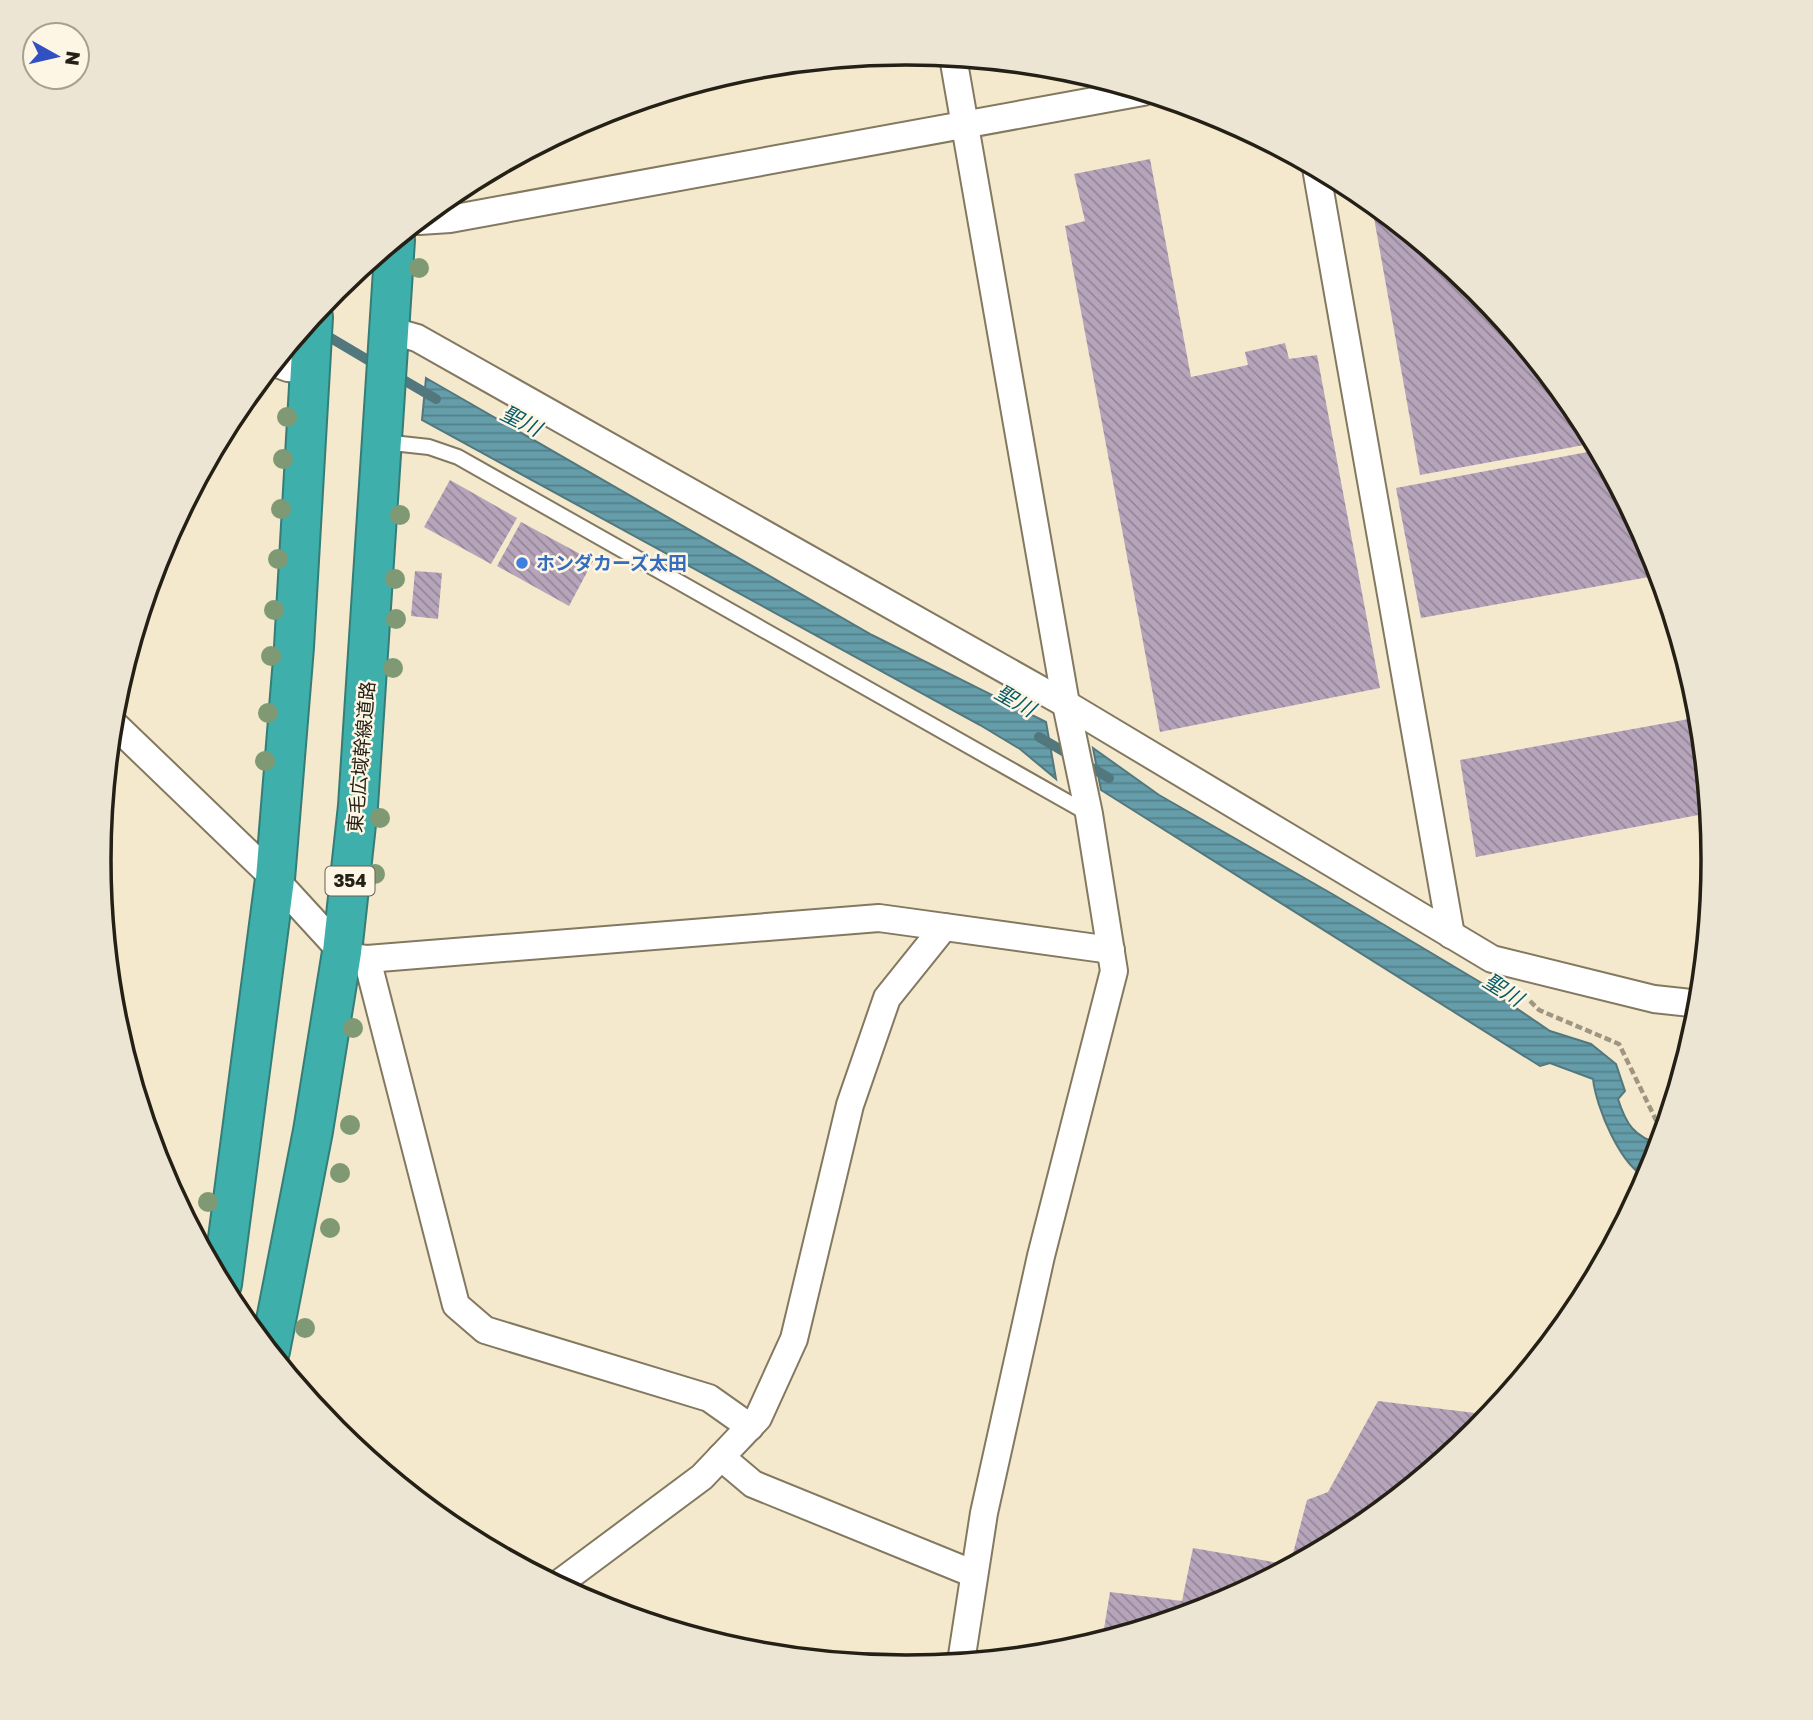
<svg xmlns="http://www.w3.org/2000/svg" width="1813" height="1720" font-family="'Golos Text','Noto Sans JP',sans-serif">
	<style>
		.water { fill: url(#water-rules); stroke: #52787e; stroke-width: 2 }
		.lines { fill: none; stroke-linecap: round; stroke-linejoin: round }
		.stream { stroke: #52787e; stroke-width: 10 }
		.building { fill: url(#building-back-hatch) }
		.lane-casing { stroke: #837860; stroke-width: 18 }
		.street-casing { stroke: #837860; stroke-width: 30 }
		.highway-casing { stroke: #357d76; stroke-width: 42 }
		.path { stroke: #9f9682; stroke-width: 4.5; stroke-dasharray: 7 3.5; stroke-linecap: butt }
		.lane { stroke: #fff; stroke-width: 14 }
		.street { stroke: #fff; stroke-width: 26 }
		.highway { stroke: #3eafaa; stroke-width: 38 }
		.tree { fill: #809975 }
		.shop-dot { fill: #3f7fe0; stroke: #fdf6e5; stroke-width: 2.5 }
		.labels { text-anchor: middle; stroke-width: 5; stroke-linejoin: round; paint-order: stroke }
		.shield { fill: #fdf6e5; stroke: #666054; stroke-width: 2 }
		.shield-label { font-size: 18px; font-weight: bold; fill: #252016 }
		.shop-label { font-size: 19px; font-weight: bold; fill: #366cbe; stroke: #fdf6e5; text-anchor: start }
		.street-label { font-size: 19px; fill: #252016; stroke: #fdf6e5 }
		.water-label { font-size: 21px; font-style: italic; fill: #065b68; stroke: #fdf6e5 }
		.rim { fill: none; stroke: #252016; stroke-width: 3.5 }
	</style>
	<defs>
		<pattern id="water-rules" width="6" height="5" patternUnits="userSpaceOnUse" patternTransform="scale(1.75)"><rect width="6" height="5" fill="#659eaa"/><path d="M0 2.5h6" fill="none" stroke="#538089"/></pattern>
		<pattern id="building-back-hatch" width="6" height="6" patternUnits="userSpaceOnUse" patternTransform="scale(1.75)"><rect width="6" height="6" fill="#b6a4bb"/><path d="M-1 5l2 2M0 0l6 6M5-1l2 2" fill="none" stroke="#948597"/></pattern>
	</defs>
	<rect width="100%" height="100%" fill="#f4e8cd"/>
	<g class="water">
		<path d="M426,378L872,635L1046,722L1056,779L1020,749L980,725L422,420Z"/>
		<path d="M1093,748L1159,795L1334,895L1485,985L1487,983L1491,985V991L1550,1031L1591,1044L1616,1064L1625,1091L1618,1099C1626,1124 1634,1137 1660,1144L1648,1178C1621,1168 1596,1107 1593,1079L1550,1063L1540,1066L1101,790Z"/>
	</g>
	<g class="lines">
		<g class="stream">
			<path d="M319,331L378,366"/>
			<path d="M395,375L436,399"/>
			<path d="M1039,737L1109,778"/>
		</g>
	</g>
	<g class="building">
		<path d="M1150,159L1191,377L1248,365L1245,352L1285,343L1289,359L1317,355L1380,688L1160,732L1065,226L1085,221L1074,174Z"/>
		<path d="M1371,201L1478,289L1578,412L1595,443L1420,475Z"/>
		<path d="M1598,450L1653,551L1660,575L1421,618L1396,488Z"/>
		<path d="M450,480L517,518L491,564L424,527Z"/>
		<path d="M521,522L593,561L569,606L497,566Z"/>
		<path d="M415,571L442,573L438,619L411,616Z"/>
		<path d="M1700,717L1709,813L1476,857L1460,760Z"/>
		<path d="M1378,1401L1491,1415L1477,1431L1355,1532L1215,1606L1102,1641L1110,1592L1182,1601L1193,1548L1290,1565L1307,1500L1328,1492Z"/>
	</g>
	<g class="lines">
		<g class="lane-casing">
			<path id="lane" d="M383,442L429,447L458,457L1089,814"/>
		</g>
		<g class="street-casing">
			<g id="street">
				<path d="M953,57L1066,704L1089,814L1114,971L1041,1256L984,1513L961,1662"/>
				<path d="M1316,168L1451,935"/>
				<path d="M419,221L450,219L1143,92"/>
				<path d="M389,330L417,338L1066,704L1492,959L1654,999L1700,1004"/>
				<path d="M275,363L288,368L310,370"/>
				<path d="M113,723L275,879L342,952L354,957L367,959L879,918L1111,950"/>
				<path d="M367,959L456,1305L485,1330L709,1398L750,1427"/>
				<path d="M721,1457L753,1484L974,1574"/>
				<path d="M557,1585L702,1477L758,1418L794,1339L850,1105L887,998L944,927"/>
			</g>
		</g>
		<g class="highway-casing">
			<g id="highway">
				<path d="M222,1284L275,879L294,647L313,317"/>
				<path d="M270,1351L313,1131L342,952L358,806L395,240"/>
			</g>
		</g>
		<path class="path" d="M1530,1001L1539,1010L1619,1044L1656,1120L1665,1127"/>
		<use href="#lane" class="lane"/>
		<use href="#street" class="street"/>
		<use href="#highway" class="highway"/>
	</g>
	<g class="tree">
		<circle cx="419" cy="268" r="10"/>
		<circle cx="287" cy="417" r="10"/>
		<circle cx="283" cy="459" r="10"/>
		<circle cx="281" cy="509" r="10"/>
		<circle cx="400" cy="515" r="10"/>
		<circle cx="278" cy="559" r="10"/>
		<circle cx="395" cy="579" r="10"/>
		<circle cx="274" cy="610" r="10"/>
		<circle cx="396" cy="619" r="10"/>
		<circle cx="271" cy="656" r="10"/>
		<circle cx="393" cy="668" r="10"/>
		<circle cx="268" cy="713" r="10"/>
		<circle cx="265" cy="761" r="10"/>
		<circle cx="380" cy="818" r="10"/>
		<circle cx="375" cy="874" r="10"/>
		<circle cx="353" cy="1028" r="10"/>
		<circle cx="350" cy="1125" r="10"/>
		<circle cx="340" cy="1173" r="10"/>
		<circle cx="208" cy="1202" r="10"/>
		<circle cx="330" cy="1228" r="10"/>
		<circle cx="305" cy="1328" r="10"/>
	</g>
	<circle class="shop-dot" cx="522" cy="563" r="7"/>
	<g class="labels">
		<rect class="shield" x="325.5" y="866.5" width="49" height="29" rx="5"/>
		<g class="shield-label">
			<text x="350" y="887">354</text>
		</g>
		<g class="shop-label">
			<text x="536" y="570">ホンダカーズ太田</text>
		</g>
		<g class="street-label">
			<text transform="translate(361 757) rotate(-85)" y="7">東毛広域幹線道路</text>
		</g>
		<g class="water-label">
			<text transform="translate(521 421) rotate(27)" y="7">聖川</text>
			<text transform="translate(1015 701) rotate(30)" y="7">聖川</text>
			<text transform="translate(1503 990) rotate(32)" y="7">聖川</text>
		</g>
	</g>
	<path d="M0 0H1813V1720H0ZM111 860a795 795 0 1 1 1590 0a795 795 0 1 1-1590 0Z" fill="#ece5d4" fill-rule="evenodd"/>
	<path class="rim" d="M111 860a795 795 0 1 1 1590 0a795 795 0 1 1-1590 0Z"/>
	<g transform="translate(56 56) rotate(98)"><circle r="33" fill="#fdf6e5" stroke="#a7a092" stroke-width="2"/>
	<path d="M0-5L12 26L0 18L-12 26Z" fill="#3150c1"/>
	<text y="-10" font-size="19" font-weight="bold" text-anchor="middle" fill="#252016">N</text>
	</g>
</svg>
